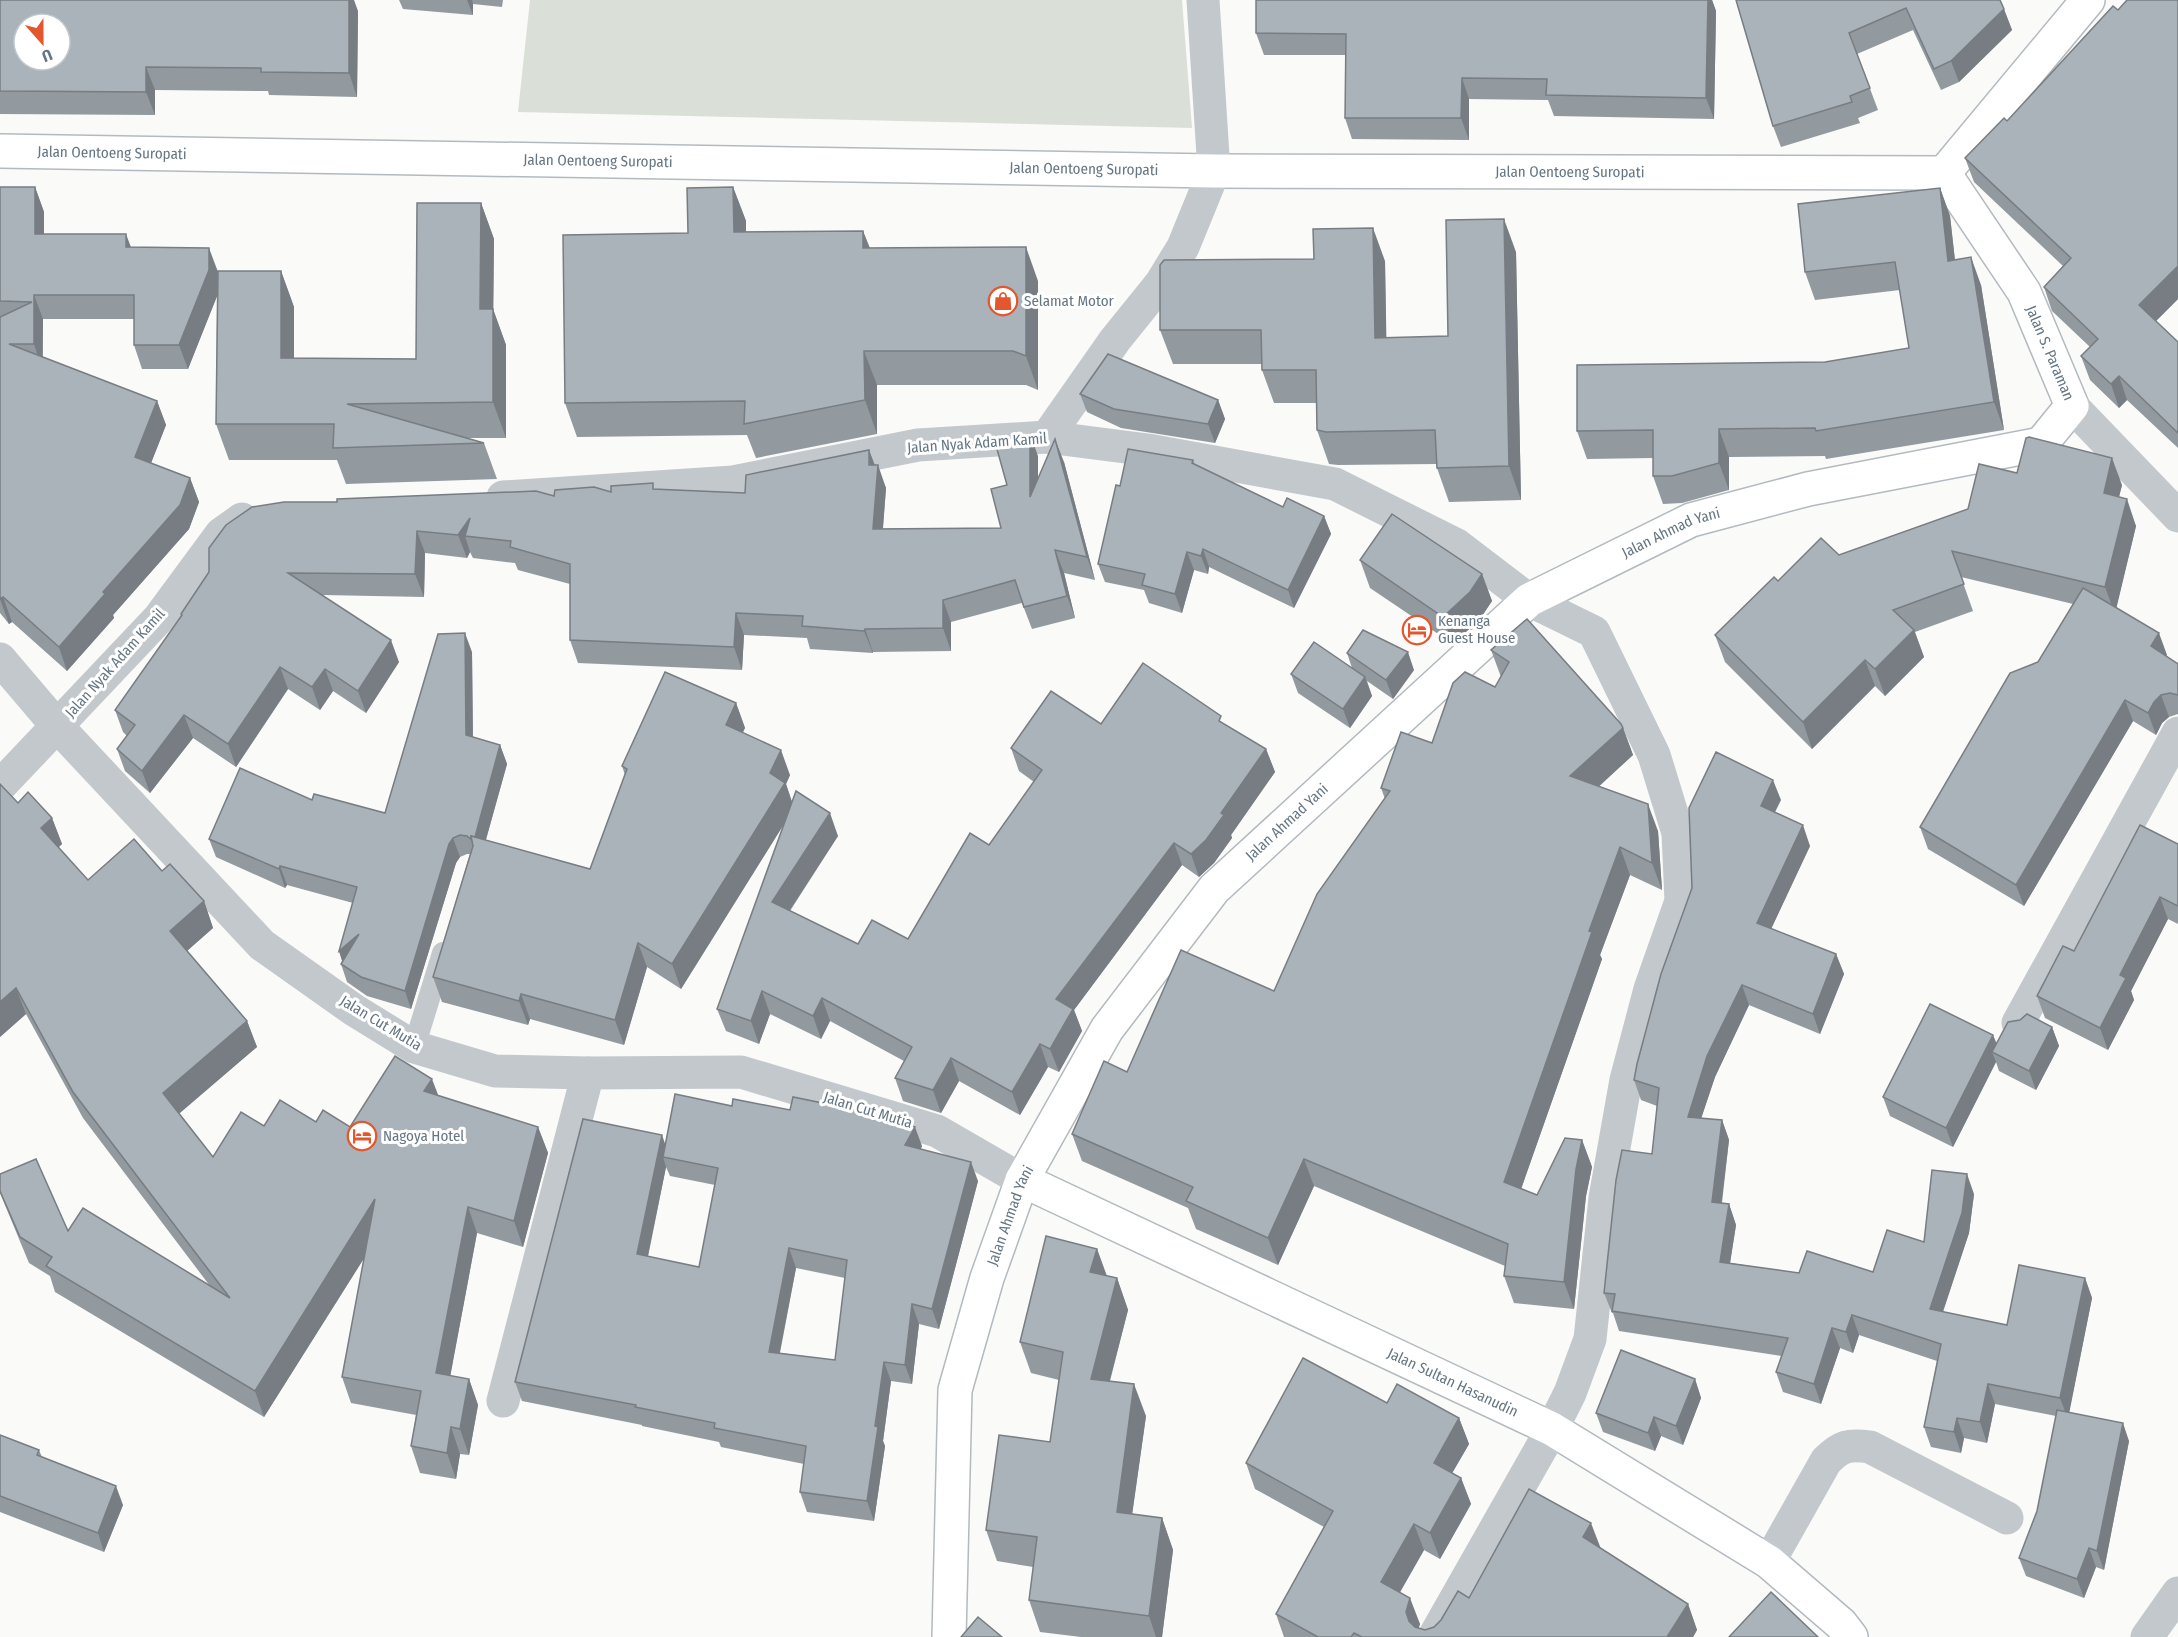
<svg xmlns="http://www.w3.org/2000/svg" width="2178" height="1637" font-family="'Fira Sans Condensed',sans-serif">
	<style>
		.green { fill: #dadfd7 }
		.lines { fill: none; stroke-linecap: round; stroke-linejoin: round }
		.secondary-casing { stroke: #b3babf; stroke-width: 36 }
		.lane { stroke: #c3c8cc; stroke-width: 22 }
		.street { stroke: #c3c8cc; stroke-width: 33 }
		.secondary { stroke: #fff; stroke-width: 33 }
		.wall { fill: #929a9f; fill-rule: evenodd }
		.shaded-wall { fill: #777d82 }
		.building { fill: #aab3b9; stroke: #777d82; stroke-width: 1.5; fill-rule: evenodd }
		.labels { text-anchor: middle; stroke-width: 6; stroke-linejoin: round; paint-order: stroke }
		.street-label { font-size: 15px; fill: #657683; stroke: #fff }
		.poi-label { font-size: 15px; fill: #657683; stroke: #fff; text-anchor: start }
	</style>
	<rect width="100%" height="100%" fill="#fafaf8"/>
	<path class="green" d="M530,0H1182L1192,128L518,112Z"/>
	<g class="lines">
		<g class="secondary-casing">
			<g id="secondary">
				<path id="s1" d="M0,151L1214,171L1944,173L2088,0"/>
				<path id="s2" d="M1022,1180L1552,1429L1769,1562L1841,1624L1851,1637"/>
				<path id="s3" d="M949,1637L955,1390L987,1278L1022,1180L1107,1029L1214,889L1529,600L1691,520L1808,489L2041,444L2072,406L2024,292L1944,173"/>
			</g>
		</g>
		<path class="lane" d="M414,1047L443,953"/>
		<g class="street">
			<path d="M2072,406L2178,516"/>
			<path d="M1047,437L1115,340L1161,283L1183,247L1214,171L1203,0"/>
			<path d="M503,497L733,482L918,445L1047,437L1148,450L1335,484L1457,545L1529,600L1594,632L1654,755L1678,833L1681,901L1650,989L1626,1080L1605,1198L1590,1339L1570,1393L1552,1429L1434,1637"/>
			<path d="M0,659L57,726L262,945L354,1010L414,1047L495,1071L588,1073L741,1072L937,1131L1022,1180"/>
			<path d="M0,786L159,618L221,534L242,519"/>
			<path d="M2018,1023L2178,733"/>
			<path d="M503,1401L588,1073"/>
			<path d="M1769,1562L1826,1461C1841,1446 1848,1444 1870,1447L2007,1518"/>
			<path d="M2147,1637L2178,1593"/>
		</g>
		<use href="#secondary" class="secondary"/>
	</g>
	<g class="wall">
		<path d="M0,0L358,11L357,97L269,95L268,91L155,90V115L0,114Z"/>
		<path d="M399,0H503L502,7L473,4V15L403,9Z"/>
		<path d="M1256,0H1712L1716,11L1714,119L1554,116L1548,100L1469,99V140L1352,139L1345,118L1346,55H1264L1256,33Z"/>
		<path d="M1736,0H2000L2012,30L1959,82L1941,90L1913,30L1857,54L1878,110L1858,118L1860,123L1781,147L1773,126Z"/>
		<path d="M1965,158L2178,299L2156,321L2178,342V448L2127,400L2119,408L2090,380L2081,356L2090,347L2052,311L2044,287L2063,266L1974,182Z"/>
		<path d="M0,187H35L44,212V234L131,247L218,271H281L294,307V358L416,359L481,203L494,239L493,309L506,345V438H466L484,443L497,479L346,484L337,460H229L216,424L217,295L188,369H142L134,345V319H43V357L157,401L166,425L151,463L190,478L199,502L189,529L113,615L114,618L67,671L12,622L9,624L0,613Z"/>
		<path d="M733,187L746,221V232L863,231L870,248L1038,281V390L1026,385H877V434L756,458L747,435L577,437L565,403L688,233Z"/>
		<path d="M1940,188L1950,216L1955,260L1981,285L2004,430L1826,459L1825,456L1729,457V490L1682,503L1663,504L1653,476V458L1587,459L1577,431L1825,362L1909,348L1900,290L1815,300L1805,272Z"/>
		<path d="M1516,252L1521,500L1449,502L1437,468L1436,464L1338,465L1329,464L1317,430L1316,403H1274L1262,370V364H1173L1160,330L1385,261L1386,338L1448,336Z"/>
		<path d="M1080,394L1218,400L1225,419L1215,443L1121,428L1087,412Z"/>
		<path d="M869,450L875,465L886,488L883,529L1001,528L1007,485L1038,456V478L1064,462L1095,580L1064,573L1075,618L1032,629L1022,603L951,622V651L873,652V653L810,649L807,638L744,635L742,670L578,663L570,640V584L518,570L515,563L473,558L470,552L467,558L425,553L424,597L323,595L399,662L366,713L333,691L320,710L288,689L236,767L193,738L150,793L125,771L117,749L127,736L123,732L115,710L182,616L181,614L337,502L554,496L656,489L745,493Z"/>
		<path d="M1193,460L1195,465L1283,507L1324,516L1331,534L1294,608L1209,567L1208,574L1194,570L1182,613L1149,603L1144,590L1105,582L1098,564L1120,486Z"/>
		<path d="M2017,473L2122,485L2119,497L2136,526L2116,608L2167,655L2166,656L2178,664V714L2169,717L2162,723L2156,735L2133,721L2024,906L1928,849L1920,827L2038,662L2073,604L1961,577L1973,611L1915,632L1924,657L1885,696L1875,686L1812,749L1725,662L1715,635L1778,581L1839,555L1968,509Z"/>
		<path d="M1360,560L1482,574L1492,601L1480,619L1453,644L1370,588Z"/>
		<path d="M1491,650L1623,728L1633,755L1598,786L1658,831L1662,890L1630,875L1600,955L1602,959L1521,1189L1537,1195L1582,1140L1592,1167L1586,1196L1574,1309L1514,1303L1504,1276L1505,1266L1314,1186L1278,1265L1196,1229L1188,1208L1082,1161L1072,1134L1127,1072L1274,991L1385,799L1381,788L1495,687L1501,677Z"/>
		<path d="M472,652L473,737L500,745L507,764L486,840L590,869L625,775L622,766L736,703L745,728L742,732L790,775L786,784L792,802L838,836L790,911L858,944L908,939L989,845L1034,782L1019,771L1011,748L1101,724H1224L1266,749L1275,772L1231,835L1232,838L1214,863L1199,877L1182,865L1074,1010L1082,1031L1059,1072L1048,1067L1020,1115L959,1081L941,1113L903,1101L895,1078L904,1061L830,1021L821,1039L770,1014L759,1044L726,1031L717,1009L784,824L681,989L647,967L624,1045L530,1019L528,1025L442,1002L433,977L470,854H467L460,857L456,863L411,1009L367,996L347,982L341,964L342,961L339,951L353,903L287,885L285,888L216,857L209,839L385,813Z"/>
		<path d="M1347,653L1414,670L1393,699L1367,681L1372,696L1350,728L1298,693L1291,674L1352,668Z"/>
		<path d="M0,784L18,803L52,818L62,844L58,847L88,880L162,871L204,901L213,928L187,951L247,1021L257,1047L179,1113L213,1157L264,1126L316,1122L350,1127L438,1096L538,1127L548,1153L523,1247L477,1233L450,1376L469,1379L478,1405L469,1455L460,1454L456,1479L420,1473L411,1446L416,1415L351,1403L342,1377L364,1258L264,1417L55,1292L50,1276L29,1263L0,1193V1174L68,1231L210,1286L83,1118L26,1014L0,1037Z"/>
		<path d="M1781,800L1775,812L1810,846L1771,929L1836,954L1844,974L1820,1034L1749,1005L1715,1077L1701,1118L1722,1120L1729,1140L1722,1203L1729,1204L1736,1225L1730,1263L1799,1273L1873,1272L1924,1242L1974,1194L1969,1233L1943,1312L2007,1325L2085,1278L2092,1298L2069,1412L2129,1441L2104,1570L2096,1567L2084,1598L2026,1576L2019,1558L2037,1511L2056,1416L1995,1404L1987,1443L1964,1438L1961,1453L1931,1447L1924,1427L1937,1361L1859,1335L1853,1353L1840,1348L1821,1404L1783,1392L1776,1372L1782,1356L1619,1331L1613,1313H1612L1604,1293L1652,1154L1657,1106L1641,1100L1634,1080Z"/>
		<path d="M2178,844V924L2168,919L2131,991L2134,1000L2108,1050L2045,1018L2037,996L2074,951Z"/>
		<path d="M2052,1027L2059,1046L2036,1090L1999,1071L1996,1062L1953,1147L1890,1116L1883,1097L1993,1035L1997,1044Z"/>
		<path d="M665,1145L922,1146L921,1149L978,1181L939,1329L919,1324L912,1384L891,1381L883,1441L885,1446L874,1521L807,1512L800,1492L804,1464L721,1447L719,1442L642,1426V1425L522,1401L515,1382ZM666,1167L670,1176L715,1185L699,1267L648,1257ZM796,1268L845,1278L835,1360L780,1353Z"/>
		<path d="M1097,1249L1107,1276L1117,1278L1128,1310L1110,1381L1146,1416L1132,1514L1162,1518L1173,1550L1162,1637H1081L1040,1632L1029,1600L1033,1567L997,1561L986,1530L1050,1442L1059,1380L1031,1373L1020,1342Z"/>
		<path d="M1695,1379L1701,1398L1683,1445L1661,1436L1655,1451L1603,1432L1596,1413Z"/>
		<path d="M1387,1403L1459,1418L1469,1444L1452,1473L1461,1478L1471,1504L1440,1559L1424,1550L1400,1592L1420,1624L1418,1628L1425,1630L1434,1627L1469,1598L1601,1548L1688,1604L1697,1630L1693,1637H1284L1276,1614L1324,1527L1255,1489L1246,1463Z"/>
		<path d="M0,1435L39,1450L42,1457L123,1505L104,1552L0,1512Z"/>
	</g>
	<g class="shaded-wall">
		<path d="M349,0H354L358,11L357,97L349,73Z"/>
		<path d="M467,0H472L473,4V15Z"/>
		<path d="M1708,0H1712L1716,11L1714,119L1706,98Z"/>
		<path d="M2004,9L2012,30L1959,82L1951,61Z"/>
		<path d="M146,67L155,90V115L146,92Z"/>
		<path d="M1462,78L1469,99V140L1461,118Z"/>
		<path d="M35,187L44,212V258L35,234Z"/>
		<path d="M733,187L746,221V266L734,232Z"/>
		<path d="M1940,188L1950,216L1958,288L1948,261Z"/>
		<path d="M481,203L494,239L493,345L480,309Z"/>
		<path d="M1504,219L1516,252L1521,500L1509,466Z"/>
		<path d="M1373,228L1385,261L1387,372L1375,338Z"/>
		<path d="M863,231L876,265L863,248Z"/>
		<path d="M126,234L135,258L126,247Z"/>
		<path d="M1026,247L1038,281V390L1026,356Z"/>
		<path d="M209,248L218,272V294L188,369L179,345Z"/>
		<path d="M1971,257L1981,285L2004,430L1994,402Z"/>
		<path d="M2178,266V299L2148,329L2139,305Z"/>
		<path d="M281,271L294,307V394L281,358Z"/>
		<path d="M34,295L43,319L42,369L34,344Z"/>
		<path d="M493,309L506,345V438L493,402Z"/>
		<path d="M864,351L877,385V434L865,400Z"/>
		<path d="M2119,376L2127,400L2119,408L2111,384Z"/>
		<path d="M1218,400L1225,419L1215,443L1208,424Z"/>
		<path d="M157,401L166,425L144,481L135,457Z"/>
		<path d="M1719,429L1729,457V490L1719,463Z"/>
		<path d="M1030,434L1038,456V519L1030,497Z"/>
		<path d="M1055,439L1064,462L1095,580L1087,557Z"/>
		<path d="M869,450L877,472L878,465L886,488L881,551L873,529Z"/>
		<path d="M2112,458L2122,485L2113,520L2104,493Z"/>
		<path d="M190,478L199,502L189,529L113,615L114,618L67,671L59,647Z"/>
		<path d="M2127,499L2136,526L2115,614L2105,587Z"/>
		<path d="M1324,516L1331,534L1294,608L1288,590Z"/>
		<path d="M470,518L465,536L470,552L467,558L458,535Z"/>
		<path d="M417,531L425,553L424,597L415,574Z"/>
		<path d="M1203,549L1209,567L1208,574L1201,556Z"/>
		<path d="M1055,550L1064,573L1075,618L1067,596Z"/>
		<path d="M1187,552L1194,570L1182,613L1175,594Z"/>
		<path d="M1482,574L1492,601L1480,619L1453,644L1443,617Z"/>
		<path d="M3,597L12,622L9,624L0,599Z"/>
		<path d="M943,600L951,622V651L943,628Z"/>
		<path d="M736,613L744,635L742,670L734,647Z"/>
		<path d="M865,629L873,652V653L864,631Z"/>
		<path d="M1914,630L1924,657L1885,696L1875,669Z"/>
		<path d="M465,633L472,652L473,754L466,735Z"/>
		<path d="M2159,633L2167,655L2159,668L2151,646Z"/>
		<path d="M391,640L399,662L366,713L358,691Z"/>
		<path d="M1408,652L1414,670L1393,699L1386,680Z"/>
		<path d="M1865,660L1875,686L1812,749L1803,722Z"/>
		<path d="M280,667L288,689L236,767L228,744Z"/>
		<path d="M325,669L333,691L320,710L312,687Z"/>
		<path d="M1365,677L1372,696L1350,728L1343,709Z"/>
		<path d="M2161,695L2169,717L2162,723L2156,735L2148,713L2154,702Z"/>
		<path d="M2125,700L2133,721L2024,906L2016,885Z"/>
		<path d="M736,703L745,728L735,750L726,725Z"/>
		<path d="M184,715L193,738L150,793L142,771Z"/>
		<path d="M1623,728L1633,755L1580,804L1570,776Z"/>
		<path d="M500,745L507,764L480,860L473,841Z"/>
		<path d="M1266,749L1275,772L1231,835L1232,838L1214,863L1199,877L1191,854Z"/>
		<path d="M781,750L790,775L786,784L794,808L681,989L672,964L770,773Z"/>
		<path d="M1773,780L1781,800L1768,826L1761,806Z"/>
		<path d="M1648,804L1658,831L1662,890L1652,863Z"/>
		<path d="M830,813L838,836L780,925L772,902Z"/>
		<path d="M52,818L62,844L51,855L41,828Z"/>
		<path d="M1803,825L1810,846L1764,944L1757,923Z"/>
		<path d="M453,838L460,857L456,863L411,1009L405,991L449,844Z"/>
		<path d="M1174,843L1182,865L1074,1010L1082,1031L1059,1072L1050,1049L1056,999Z"/>
		<path d="M1620,847L1630,875L1600,955L1602,959L1514,1209L1504,1182L1589,931Z"/>
		<path d="M280,866L287,885L285,888L279,869Z"/>
		<path d="M2160,897L2168,919L2131,991L2134,1000L2108,1050L2100,1028L2120,975Z"/>
		<path d="M204,901L213,928L180,957L170,931Z"/>
		<path d="M359,934L344,966L339,951Z"/>
		<path d="M638,943L647,967L624,1045L615,1020Z"/>
		<path d="M1836,954L1844,974L1820,1034L1813,1014Z"/>
		<path d="M1742,985L1749,1005L1715,1077L1695,1137L1688,1117L1707,1056Z"/>
		<path d="M16,988L26,1014L0,1037V1002Z"/>
		<path d="M762,991L770,1014L759,1044L751,1021Z"/>
		<path d="M521,994L530,1019L528,1025L519,1001Z"/>
		<path d="M822,998L830,1021L821,1039L813,1016Z"/>
		<path d="M247,1021L257,1047L173,1119L163,1093Z"/>
		<path d="M2052,1027L2059,1046L2036,1090L2029,1071Z"/>
		<path d="M1993,1035L2000,1054L1992,1052L1996,1062L1953,1147L1946,1128Z"/>
		<path d="M1040,1044L1048,1067L1020,1115L1012,1092Z"/>
		<path d="M951,1058L959,1081L941,1113L933,1090Z"/>
		<path d="M432,1079L442,1105L424,1091Z"/>
		<path d="M1722,1120L1729,1140L1719,1222L1712,1202Z"/>
		<path d="M538,1127L548,1153L523,1247L514,1221Z"/>
		<path d="M915,1127L922,1146L912,1165L905,1145Z"/>
		<path d="M662,1135L669,1155L663,1157L666,1167L644,1274L637,1254Z"/>
		<path d="M1582,1140L1592,1167L1586,1196L1574,1309L1564,1282L1576,1169Z"/>
		<path d="M1304,1159L1314,1186L1278,1265L1268,1238Z"/>
		<path d="M971,1162L978,1181L939,1329L932,1309Z"/>
		<path d="M1967,1174L1974,1194L1969,1233L1937,1329L1930,1309Z"/>
		<path d="M375,1199L385,1225L264,1417L255,1391Z"/>
		<path d="M1729,1204L1736,1225L1727,1282L1720,1262Z"/>
		<path d="M468,1207L477,1233L446,1399L436,1373Z"/>
		<path d="M789,1248L796,1268L776,1371L769,1352Z"/>
		<path d="M1097,1249L1108,1280L1090,1272Z"/>
		<path d="M1117,1278L1128,1310L1102,1410L1091,1379Z"/>
		<path d="M2085,1278L2092,1298L2068,1419L2060,1398Z"/>
		<path d="M912,1304L919,1324L912,1384L905,1365Z"/>
		<path d="M1852,1315L1859,1335L1853,1353L1846,1332Z"/>
		<path d="M1832,1328L1840,1348L1821,1404L1814,1384Z"/>
		<path d="M884,1362L891,1381L883,1441L885,1446L874,1521L867,1501L875,1426Z"/>
		<path d="M469,1379L478,1405L469,1455L460,1429Z"/>
		<path d="M1695,1379L1701,1398L1683,1445L1676,1426Z"/>
		<path d="M1134,1384L1146,1416L1128,1544L1117,1512Z"/>
		<path d="M1988,1384L1995,1404L1987,1443L1980,1422Z"/>
		<path d="M1654,1417L1661,1436L1655,1451L1648,1433Z"/>
		<path d="M1459,1418L1469,1444L1443,1489L1434,1463Z"/>
		<path d="M1957,1418L1964,1438L1961,1453L1954,1432Z"/>
		<path d="M2123,1423L2129,1441L2104,1570L2097,1551Z"/>
		<path d="M451,1427L460,1454L456,1479L447,1453Z"/>
		<path d="M1461,1478L1471,1504L1440,1559L1430,1533Z"/>
		<path d="M116,1486L123,1505L104,1552L98,1533Z"/>
		<path d="M1162,1518L1173,1550L1162,1637H1156L1149,1616Z"/>
		<path d="M1591,1523L1601,1549L1583,1537Z"/>
		<path d="M1414,1524L1424,1550L1391,1608L1381,1582Z"/>
		<path d="M2089,1548L2096,1567L2084,1598L2077,1579Z"/>
		<path d="M1410,1598L1420,1624L1416,1637H1415L1406,1612Z"/>
		<path d="M1688,1604L1697,1630L1693,1637H1667Z"/>
	</g>
	<g class="building">
		<path d="M0,0H349V73L261,72V68L146,67V92L0,91ZM24,24H60V60H24Z"/>
		<path d="M1256,0H1708L1706,98L1546,95L1547,79L1462,78L1461,118H1345L1346,34L1256,33Z"/>
		<path d="M1736,0H2000L2004,9L1951,61L1934,69L1906,8L1849,33L1870,88L1850,96L1852,102L1773,126Z"/>
		<path d="M2127,0H2178V266L2139,305L2178,342V433L2119,376L2111,384L2081,356L2098,339L2044,287L2071,258L1965,158L2004,118L2007,121L2113,6L2118,10Z"/>
		<path d="M0,187H35V234H126V247L209,248V270L179,345H134V295H34V344H9L157,401L135,457L190,478L180,505L103,592L105,594L59,647L3,597L0,599V317L32,302L0,301Z"/>
		<path d="M733,187L734,232L863,231V248L1026,247V356L1013,351H864L865,400L744,424L745,401L565,403L563,235L688,233L687,188Z"/>
		<path d="M1940,188L1948,261L1971,257L1994,402L1816,431L1815,428L1719,429V463L1672,476H1653V430L1577,431V365L1825,362L1909,348L1895,262L1805,272L1798,204Z"/>
		<path d="M417,203H481L480,309H493V402L347,404L484,443L333,448L334,424H216L218,271H281V358L416,359Z"/>
		<path d="M1504,219L1509,466L1437,468L1435,430L1326,432L1317,430L1316,370H1262L1261,330H1160V265L1164,260L1314,259L1313,229L1373,228L1375,338L1448,336L1446,220Z"/>
		<path d="M1108,354L1218,400L1208,424L1114,409L1080,394Z"/>
		<path d="M1030,434V497L1055,439L1087,557L1055,550L1067,596L1024,607L1015,580L943,600V628L865,629L864,631L802,626L803,616L736,613L734,647L570,640V564L510,547L511,541L465,536L470,518L458,535L417,531L415,574L288,573L391,640L358,691L325,669L312,687L280,667L228,744L184,715L142,771L117,749L135,725L115,710L182,615L181,614L209,572V548L226,525L252,507L284,502H337V499L536,491L554,496L555,490L594,487L611,492V486L653,483V489L745,493L746,475L869,450V465H878L873,529L1001,528L991,489L1007,485L995,442Z"/>
		<path d="M2029,437L2112,458L2104,493L2127,499L2105,587L1952,551L1964,584L1893,610L1914,630L1875,669L1865,660L1803,722L1715,635L1774,577L1778,581L1821,538L1839,555L1968,509L1979,464L2017,473L2026,438Z"/>
		<path d="M1128,449L1193,460L1192,463L1283,507L1287,498L1324,516L1288,590L1203,549L1201,556L1187,552L1175,594L1142,585L1145,574L1098,564L1116,485L1120,486Z"/>
		<path d="M1392,514L1482,574L1470,592L1443,617L1360,560Z"/>
		<path d="M2083,588L2159,633L2151,646L2178,664V695L2170,693L2161,695L2154,702L2148,713L2125,700L2016,885L1920,827L2010,673L2038,662Z"/>
		<path d="M1527,619L1621,724L1623,728L1570,776L1648,804L1652,863L1620,847L1589,931L1592,932L1504,1182L1537,1195L1565,1138L1582,1140L1576,1169L1564,1282L1504,1276L1508,1244L1304,1159L1268,1238L1186,1201L1193,1187L1072,1134L1104,1061L1127,1072L1181,950L1274,991L1317,894L1390,791L1381,788L1401,732L1432,743L1453,683L1465,672L1495,687L1509,662L1491,650Z"/>
		<path d="M1363,630L1408,652L1386,680L1347,653Z"/>
		<path d="M465,633L466,735L500,745L475,837L471,836L472,840L467,836L460,835L453,838L449,844L405,991L361,977L341,964L359,934L339,951L357,887L280,866L279,869L209,839L240,768L312,800L314,794L385,813L438,634Z"/>
		<path d="M1314,642L1365,677L1343,709L1291,674Z"/>
		<path d="M1143,663L1221,716L1219,721L1266,749L1221,813L1224,815L1206,840L1191,854L1174,843L1056,999L1073,1009L1050,1049L1040,1044L1012,1092L951,1058L933,1090L895,1078L912,1047L822,998L813,1016L762,991L751,1021L717,1009L796,791L830,813L772,902L858,944L872,920L908,939L970,833L989,845L1042,770L1011,748L1051,691L1101,724Z"/>
		<path d="M665,672L736,703L726,725L781,750L770,773L785,783L672,964L638,943L615,1020L521,994L519,1001L433,977L473,846L471,836L590,869L627,769L622,766Z"/>
		<path d="M1716,752L1773,780L1761,806L1803,825L1757,923L1836,954L1813,1014L1742,985L1707,1056L1688,1117L1722,1120L1712,1202L1729,1204L1720,1262L1799,1273L1807,1251L1873,1272L1887,1230L1924,1242L1932,1170L1967,1174L1962,1213L1930,1309L2007,1325L2019,1265L2085,1278L2060,1398L1988,1384L1980,1422L1957,1418L1954,1432L1924,1427L1941,1344L1852,1315L1846,1332L1832,1328L1814,1384L1776,1372L1788,1338L1612,1311L1615,1294L1604,1293L1616,1180L1622,1150L1652,1154L1659,1088L1634,1080L1637,1064L1661,974L1692,888L1689,808Z"/>
		<path d="M0,784L18,803L28,792L52,818L41,828L88,880L134,839L162,871L170,864L204,901L170,931L247,1021L163,1093L213,1157L241,1112L264,1126L280,1100L316,1122L323,1110L350,1127L395,1056L432,1079L424,1091L538,1127L514,1221L468,1207L436,1373L469,1379L460,1429L451,1427L447,1453L411,1446L421,1391L342,1377L375,1199L255,1391L46,1266L52,1257L20,1237L0,1191V1174L36,1159L68,1231L83,1208L230,1298L73,1092L16,988L0,1002Z"/>
		<path d="M2140,825L2178,844V906L2160,897L2120,975L2126,978L2100,1028L2037,996L2063,946L2074,951Z"/>
		<path d="M1930,1004L1993,1035L1946,1128L1883,1097Z"/>
		<path d="M2027,1014L2052,1027L2029,1071L1992,1052L2008,1022L2020,1020Z"/>
		<path d="M675,1094L732,1106L733,1099L790,1110L793,1097L866,1112L915,1127L905,1145L971,1162L932,1309L912,1304L905,1365L884,1362L875,1426L878,1427L867,1501L800,1492L806,1446L714,1428L715,1423L635,1407L636,1405L515,1382L583,1119L662,1135L637,1254L699,1267L718,1168L663,1157ZM789,1248L847,1260L835,1360L769,1352Z"/>
		<path d="M1046,1236L1097,1249L1090,1272L1117,1278L1091,1379L1134,1384L1117,1512L1162,1518L1149,1616L1029,1600L1037,1537L986,1530L999,1435L1050,1442L1063,1352L1020,1342Z"/>
		<path d="M1621,1350L1695,1379L1676,1426L1654,1417L1648,1433L1596,1413Z"/>
		<path d="M1303,1358L1387,1403L1397,1384L1459,1418L1434,1463L1461,1478L1430,1533L1414,1524L1381,1582L1410,1598L1406,1612L1409,1621L1415,1627L1425,1630L1434,1627L1441,1620L1458,1591L1469,1598L1529,1489L1591,1523L1583,1537L1688,1604L1667,1637H1362L1354,1633L1351,1637H1318L1276,1614L1333,1511L1246,1463Z"/>
		<path d="M2057,1410L2123,1423L2097,1551L2089,1548L2077,1579L2019,1558L2037,1511Z"/>
		<path d="M0,1435L39,1450L37,1455L116,1486L98,1533L0,1496Z"/>
		<path d="M1771,1592L1818,1637H1729Z"/>
		<path d="M978,1617L1002,1637H961Z"/>
	</g>
	<defs>
		<g id="shop-ring" transform="scale(1.5)"><circle r="9.5" fill="#fff" stroke="#e4572e" stroke-width="1.5"/><path d="M-5-2.5h2.3a2.7 3.5 0 0 1 5.4 0H5L5.5 6h-11ZM-1.5-2.5h3a1.5 2.3 0 0 0-3 0Z" fill="#e4572e"/></g>
		<g id="hotel-ring" transform="scale(1.5)"><circle r="9.5" fill="#fff" stroke="#e4572e" stroke-width="1.5"/><path d="M-6-4.5h1.5V1H6V5H4.5V3h-9V5H-6ZM-4 0a1.8 1.8 0 1 1 3.6 0ZM.5 0V-2.5h3Q6-2.5 6 0Z" fill="#e4572e"/></g>
	</defs>
	<g fill-rule="evenodd">
		<use href="#shop-ring" x="1003" y="301"/>
		<use href="#hotel-ring" x="1417" y="630"/>
		<use href="#hotel-ring" x="362" y="1136"/>
	</g>
	<g class="labels">
		<g class="street-label">
			<text dy="5" stroke="none"><textPath href="#s1" startOffset="112">Jalan Oentoeng Suropati</textPath></text>
			<text dy="5" stroke="none"><textPath href="#s1" startOffset="598">Jalan Oentoeng Suropati</textPath></text>
			<text dy="5" stroke="none"><textPath href="#s1" startOffset="1084">Jalan Oentoeng Suropati</textPath></text>
			<text dy="5" stroke="none"><textPath href="#s1" startOffset="1570">Jalan Oentoeng Suropati</textPath></text>
			<text transform="translate(2050 353) rotate(67)" y="5">Jalan S. Paraman</text>
			<text transform="translate(977 443) rotate(-4)" y="5">Jalan Nyak Adam Kamil</text>
			<text dy="5" stroke="none"><textPath href="#s3" startOffset="1402">Jalan Ahmad Yani</textPath></text>
			<text transform="translate(115 663) rotate(-48)" y="5">Jalan Nyak Adam Kamil</text>
			<text dy="5" stroke="none"><textPath href="#s3" startOffset="916">Jalan Ahmad Yani</textPath></text>
			<text transform="translate(381 1023) rotate(31)" y="5">Jalan Cut Mutia</text>
			<text transform="translate(868 1110) rotate(17)" y="5">Jalan Cut Mutia</text>
			<text dy="5" stroke="none"><textPath href="#s3" startOffset="430">Jalan Ahmad Yani</textPath></text>
			<text dy="5" stroke="none"><textPath href="#s2" startOffset="476">Jalan Sultan Hasanudin</textPath></text>
		</g>
		<g class="poi-label">
			<text x="1024" y="306">Selamat Motor</text>
			<text x="1438" y="626">Kenanga<tspan x="1438" dy="17">Guest House</tspan></text>
			<text x="383" y="1141">Nagoya Hotel</text>
		</g>
	</g>
	<g transform="translate(42 42) rotate(159)"><circle r="28" fill="#ffffff" stroke="#c1c8cd" stroke-width="1.5"/>
	<path d="M0-4.5L10 22L0 15L-10 22Z" fill="#e4572e"/>
	<text y="-9" font-size="16" font-weight="bold" text-anchor="middle" fill="#657683">U</text>
	</g>
</svg>
